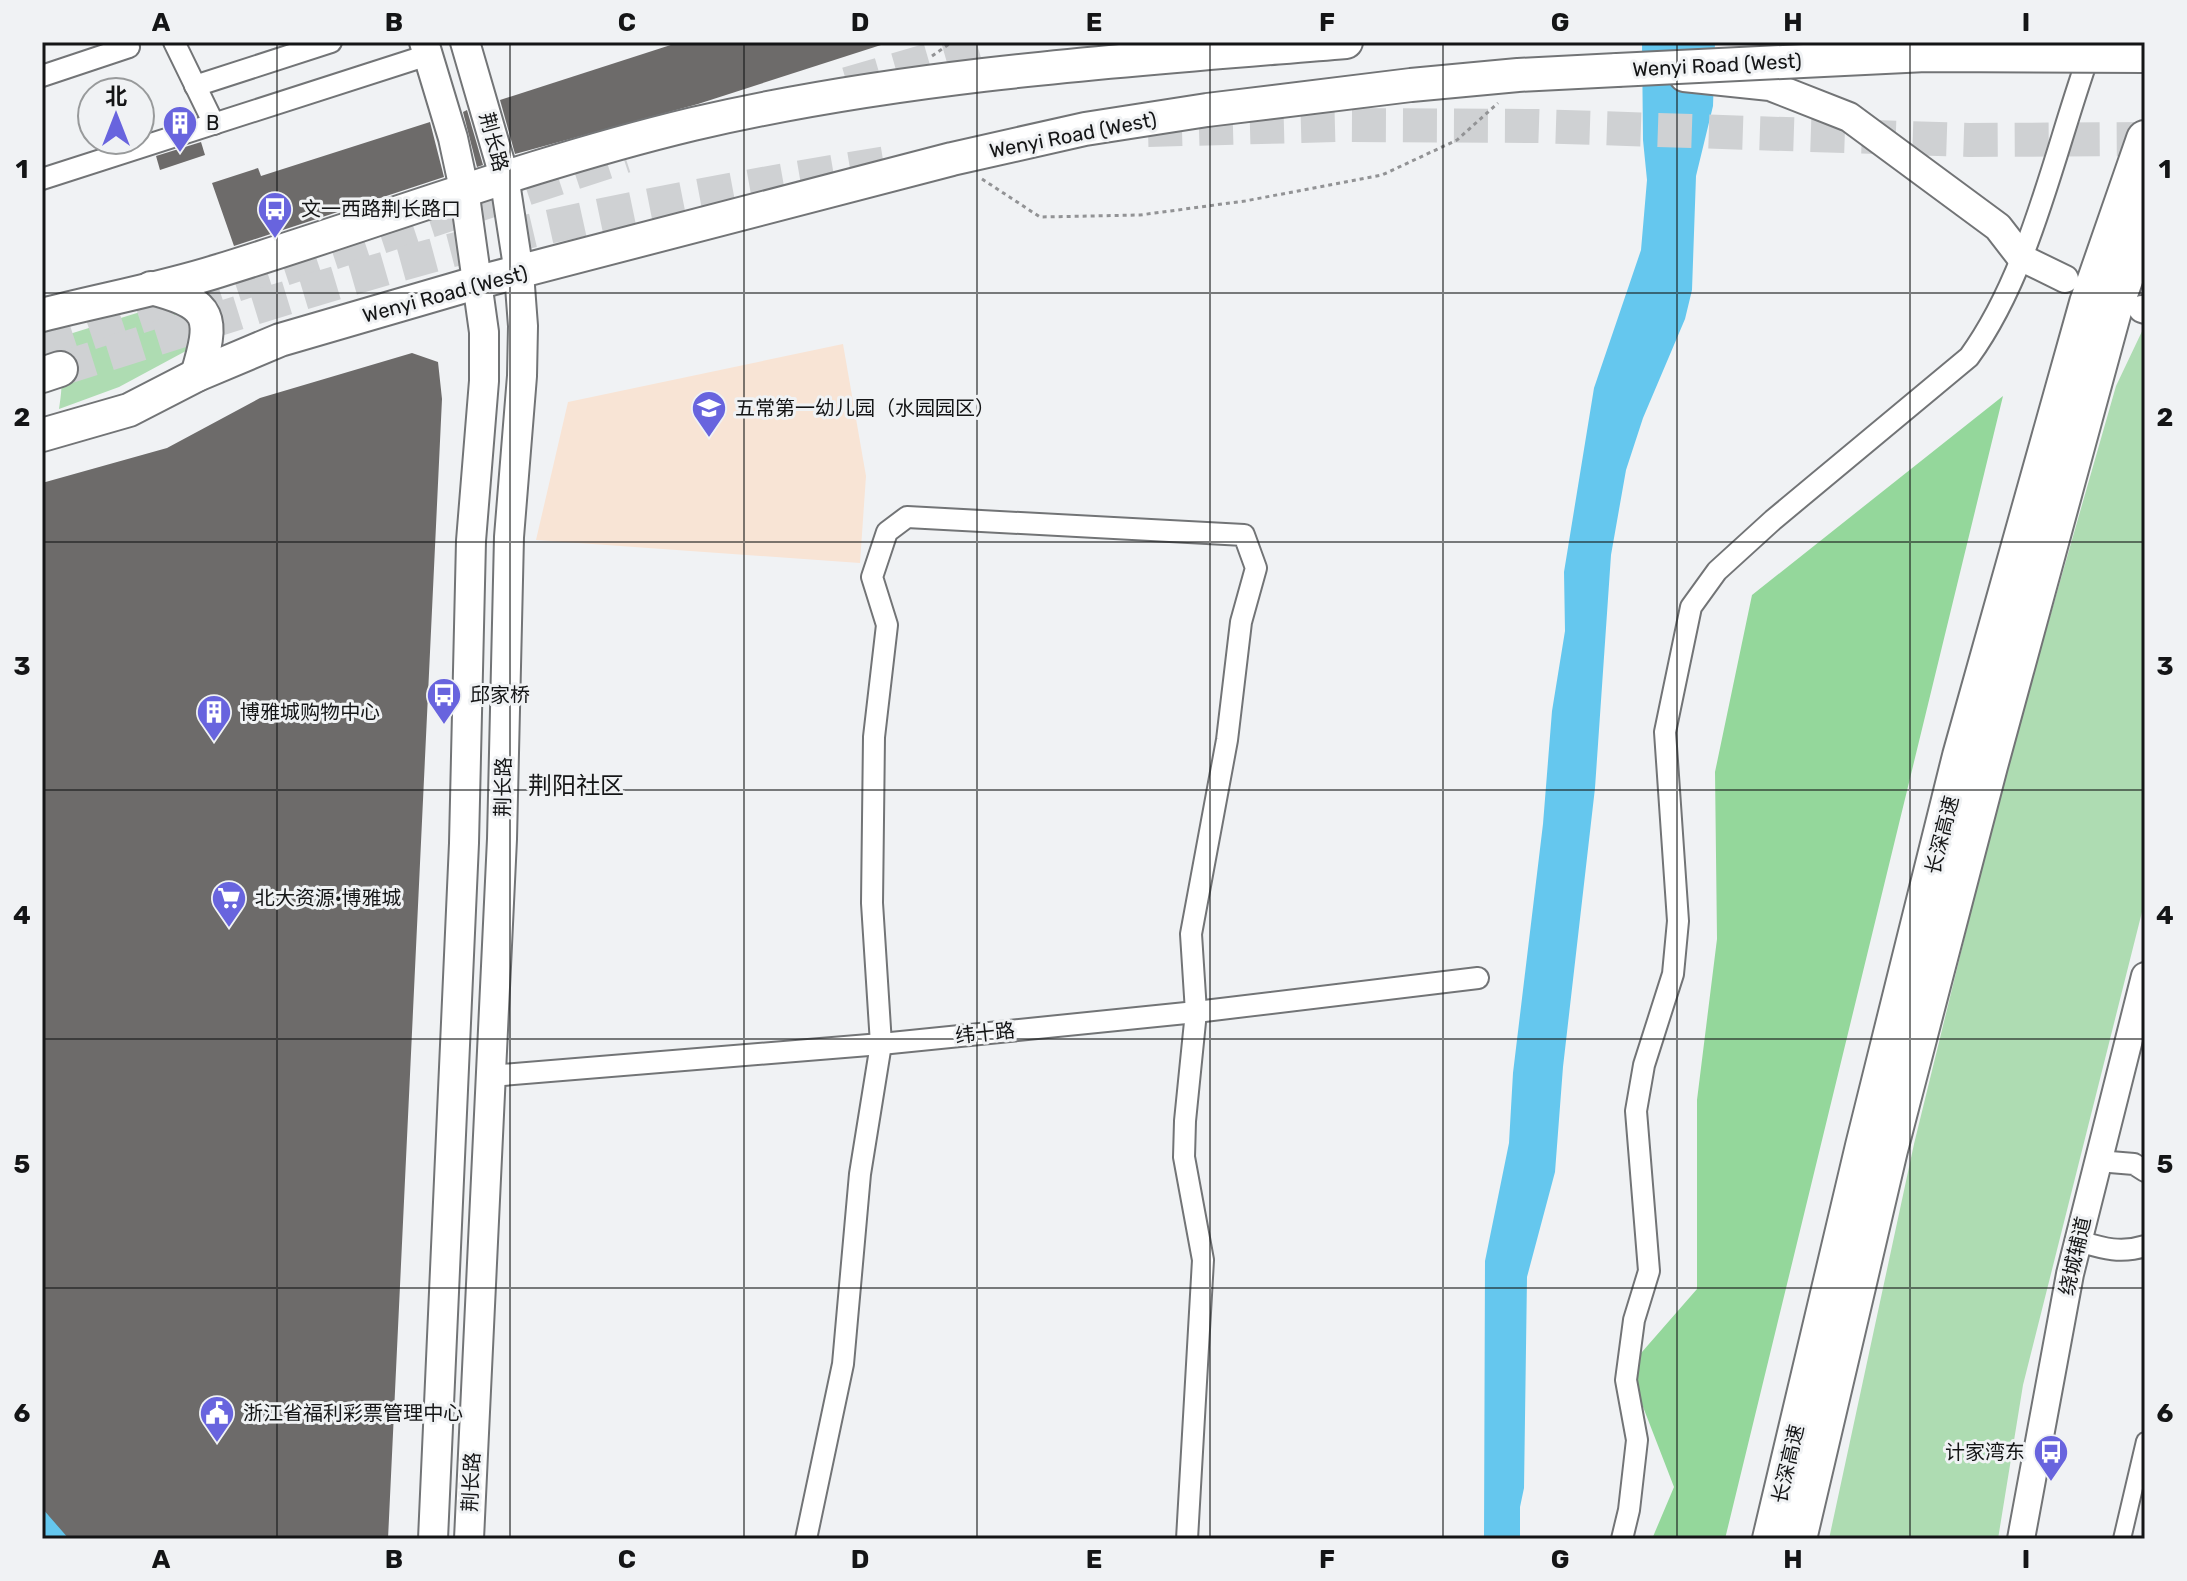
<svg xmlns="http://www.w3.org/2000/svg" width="2187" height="1581" font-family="Rubik,'Noto Sans SC',sans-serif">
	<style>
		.education { fill: #f8e4d5 }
		.green { fill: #aedcb2 }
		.forest { fill: #94d79b }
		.water { fill: #65c7ee }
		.building { fill: #6d6b6a }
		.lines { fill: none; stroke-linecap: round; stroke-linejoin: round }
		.trunk-tunnel { stroke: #cfd1d3; stroke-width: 34; stroke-dasharray: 34 17; stroke-linecap: butt }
		.pedestrian-casing { stroke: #727476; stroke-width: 20 }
		.minor-casing { stroke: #727476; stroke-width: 24 }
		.tertiary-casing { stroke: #727476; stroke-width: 30 }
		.secondary-casing { stroke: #727476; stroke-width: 32 }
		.primary-casing { stroke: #727476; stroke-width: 36 }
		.trunk-casing { stroke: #727476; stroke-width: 38 }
		.motorway-casing { stroke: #727476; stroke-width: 40 }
		.path { stroke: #929395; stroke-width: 3; stroke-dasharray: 4 4; stroke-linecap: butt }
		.pedestrian { stroke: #fff; stroke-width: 16 }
		.minor { stroke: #fff; stroke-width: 20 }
		.tertiary { stroke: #fff; stroke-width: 26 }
		.secondary { stroke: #fff; stroke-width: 28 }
		.primary { stroke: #fff; stroke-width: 32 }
		.trunk { stroke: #fff; stroke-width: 34 }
		.motorway { stroke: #fff; stroke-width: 36 }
		.primary-bridge-casing { stroke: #727476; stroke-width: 36; stroke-linecap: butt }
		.primary-bridge { stroke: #fff; stroke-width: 32 }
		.grid { fill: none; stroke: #141516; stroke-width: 2; stroke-opacity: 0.55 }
		.labels { text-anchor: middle; stroke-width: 6; stroke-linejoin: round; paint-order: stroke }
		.street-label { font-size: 20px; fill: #141516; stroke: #f0f2f4 }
		.poi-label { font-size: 20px; fill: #141516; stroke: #f0f2f4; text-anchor: start }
		.quarter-label { font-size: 24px; fill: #141516; stroke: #f0f2f4 }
		.neatline { fill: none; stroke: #141516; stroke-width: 3 }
		.grid-label { font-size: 26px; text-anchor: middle; font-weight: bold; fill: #141516 }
	</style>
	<rect width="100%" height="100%" fill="#f0f2f4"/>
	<path class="education" d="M843,344L866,476L860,563L536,540L568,402Z"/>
	<g class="green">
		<path d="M183,305L197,345L119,387L59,409C64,378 63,367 44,342L156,307Z"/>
		<path d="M2145,325V900L2023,1385L1998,1539H1829L1914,1144L2003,781L2116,386Z"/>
	</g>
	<path class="forest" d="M2003,396L1725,1539H1652L1674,1487L1628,1368L1697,1289V1100L1717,939L1715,772L1752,595Z"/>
	<g class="water">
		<path d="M1642,42H1715L1713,106L1696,176L1692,290L1685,319L1643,418L1626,470L1611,555L1595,788L1563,1067L1555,1172L1527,1277L1524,1488L1520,1507V1539H1484L1485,1261L1509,1143L1513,1073L1543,824L1552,711L1565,631L1564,572L1594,388L1641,250L1647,180L1643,140Z"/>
		<path d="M42,1504L70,1539H42Z"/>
	</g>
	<g class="building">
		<path d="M680,42H880L881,45L698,104L515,154L500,100Z"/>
		<path d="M467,110L483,165L477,167L463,112Z"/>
		<path d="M430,122L444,177L234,246L212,183L258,168L261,176Z"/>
		<path d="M201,142L205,155L160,170L156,156Z"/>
		<path d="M412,353L438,362L442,399L388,1539H69L42,1508V483L167,448L260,398Z"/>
	</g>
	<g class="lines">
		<g class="trunk-tunnel">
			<path d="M847,84L992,42"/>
			<path d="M1148,130L1336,125L1536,126L1969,140L2145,139"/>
			<path d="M42,349L625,156"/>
			<path d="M60,369C201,325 341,278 484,242C619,209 756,184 893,162"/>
		</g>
		<g class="pedestrian-casing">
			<path id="pedestrian" d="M2122,1539L2145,1441"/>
		</g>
		<g class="minor-casing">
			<g id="minor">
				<path d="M174,42L214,124"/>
				<path d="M42,76L129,47"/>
				<path d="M195,86L331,42"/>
				<path d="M42,179L428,55"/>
				<path d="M490,1076L881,1044L1196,1012L1478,978"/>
				<path d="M2098,1161L2134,1164L2145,1171"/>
				<path d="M2078,1241C2102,1248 2120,1254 2145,1246"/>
				<path d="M806,1539L843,1364L860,1174L881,1044L872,903L874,737L887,625L872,577L887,532L907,517L1244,535L1256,568L1241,622L1227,740L1191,934L1196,1012L1185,1121L1184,1157L1203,1260L1187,1539"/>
				<path d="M1622,1539L1629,1510L1637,1440L1626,1380L1634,1320L1649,1271L1636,1111L1644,1065L1673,974L1678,921L1665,732L1691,607L1717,571L1773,520L1969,357C2032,270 2055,147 2092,46"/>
			</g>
		</g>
		<g class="tertiary-casing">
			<g id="tertiary">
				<path d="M2022,258L2065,279"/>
				<path d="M2142,309L2145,310"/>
				<path d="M2021,1539L2070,1274L2145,976"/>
			</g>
		</g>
		<g class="secondary-casing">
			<g id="secondary">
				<path d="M424,42L453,138L464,189L484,332V381L471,541L464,843L433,1539"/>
				<path d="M465,42L504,176L519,273L523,326L522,376L509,537L502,839L469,1539"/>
				<path d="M1684,77L1770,86L1849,117L1998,227L2022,258"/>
			</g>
		</g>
		<g class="primary-casing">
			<g id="primary">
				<path d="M151,288C214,304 214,318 197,375"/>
				<path d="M42,315C100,300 161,289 218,271C377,222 531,163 693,124C907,74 1128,60 1346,42"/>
				<path d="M42,435L129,410L197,375L280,340L479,282L952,159L1085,129L1207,110L1411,85L1518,75L1617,70"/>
			</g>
		</g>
		<g class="trunk-casing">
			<path id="trunk" d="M42,375L60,369"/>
		</g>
		<g class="motorway-casing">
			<g id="motorway">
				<path d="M1771,1539L1864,1146L1961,756L2088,303L2145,139"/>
				<path d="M1798,1539L1889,1150L1989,766L2113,311L2145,220"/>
			</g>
		</g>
		<g class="path">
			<path d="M932,56L952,42"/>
			<path d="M982,179L1040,217L1140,215L1245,201L1382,175L1457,140L1498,103"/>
		</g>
		<use href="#pedestrian" class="pedestrian"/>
		<use href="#minor" class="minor"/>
		<use href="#tertiary" class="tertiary"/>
		<use href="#secondary" class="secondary"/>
		<use href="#primary" class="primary"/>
		<use href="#trunk" class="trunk"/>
		<use href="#motorway" class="motorway"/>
		<g class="primary-bridge-casing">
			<path id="primary-bridge" d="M1617,70L1926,55L2145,56"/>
		</g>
		<use href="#primary-bridge" class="primary-bridge"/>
	</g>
	<path class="grid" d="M277,42V1539M510,42V1539M744,42V1539M977,42V1539M1210,42V1539M1443,42V1539M1677,42V1539M1910,42V1539M42,293H2145M42,542H2145M42,790H2145M42,1039H2145M42,1288H2145"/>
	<defs>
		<g id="building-pin" transform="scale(1.8)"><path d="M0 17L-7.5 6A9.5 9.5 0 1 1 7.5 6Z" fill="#6864de" stroke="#f0f2f4"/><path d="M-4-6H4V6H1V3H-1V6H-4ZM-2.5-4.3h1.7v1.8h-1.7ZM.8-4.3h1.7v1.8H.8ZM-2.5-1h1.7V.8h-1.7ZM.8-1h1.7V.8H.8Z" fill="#fff"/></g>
		<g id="bus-pin" transform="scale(1.8)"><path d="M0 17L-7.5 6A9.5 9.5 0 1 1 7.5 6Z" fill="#6864de" stroke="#f0f2f4"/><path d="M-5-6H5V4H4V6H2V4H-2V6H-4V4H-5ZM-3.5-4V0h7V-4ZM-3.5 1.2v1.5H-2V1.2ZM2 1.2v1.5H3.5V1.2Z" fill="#fff"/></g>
		<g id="school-pin" transform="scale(1.8)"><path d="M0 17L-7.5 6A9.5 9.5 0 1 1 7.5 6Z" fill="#6864de" stroke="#f0f2f4"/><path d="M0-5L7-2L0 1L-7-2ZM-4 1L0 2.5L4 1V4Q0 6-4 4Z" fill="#fff"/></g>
		<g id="supermarket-pin" transform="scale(1.8)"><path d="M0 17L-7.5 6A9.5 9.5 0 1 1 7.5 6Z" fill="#6864de" stroke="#f0f2f4"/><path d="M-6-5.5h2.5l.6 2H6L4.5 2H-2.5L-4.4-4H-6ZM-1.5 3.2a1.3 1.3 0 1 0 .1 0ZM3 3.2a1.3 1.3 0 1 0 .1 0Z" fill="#fff"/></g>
		<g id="civic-pin" transform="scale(1.8)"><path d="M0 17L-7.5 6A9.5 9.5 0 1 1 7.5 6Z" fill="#6864de" stroke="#f0f2f4"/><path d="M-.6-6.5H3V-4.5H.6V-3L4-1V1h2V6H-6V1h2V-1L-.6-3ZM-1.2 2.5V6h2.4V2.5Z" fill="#fff"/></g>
	</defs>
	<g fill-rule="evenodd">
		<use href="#building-pin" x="180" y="123"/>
		<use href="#bus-pin" x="275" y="209"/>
		<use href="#school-pin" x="709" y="408"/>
		<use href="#bus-pin" x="444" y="695"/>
		<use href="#building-pin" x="214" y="712"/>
		<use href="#supermarket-pin" x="229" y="898"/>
		<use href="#civic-pin" x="217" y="1413"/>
		<use href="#bus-pin" x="2051" y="1452"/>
	</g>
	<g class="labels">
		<g class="street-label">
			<text transform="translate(1717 65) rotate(-3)" y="7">Wenyi Road (West)</text>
			<text transform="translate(1073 135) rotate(-11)" y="7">Wenyi Road (West)</text>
			<text transform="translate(494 142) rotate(75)" y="7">荆长路</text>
			<text transform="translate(445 294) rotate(-15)" y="7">Wenyi Road (West)</text>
			<text transform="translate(503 787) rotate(-89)" y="7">荆长路</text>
			<text transform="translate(1942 835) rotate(-76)" y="7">长深高速</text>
			<text transform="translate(985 1033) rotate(-6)" y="7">纬十路</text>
			<text transform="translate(2075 1256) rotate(-77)" y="7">绕城辅道</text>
			<text transform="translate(1788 1464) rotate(-77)" y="7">长深高速</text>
			<text transform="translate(471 1482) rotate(-87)" y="7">荆长路</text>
		</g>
		<g class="poi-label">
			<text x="206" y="130">B</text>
			<text x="301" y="216">文一西路荆长路口</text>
			<text x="735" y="415">五常第一幼儿园（水园园区）</text>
			<text x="470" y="702">邱家桥</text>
			<text x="240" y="719">博雅城购物中心</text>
			<text x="255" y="905">北大资源·博雅城</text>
			<text x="243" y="1420">浙江省福利彩票管理中心</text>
			<text x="2025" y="1459" text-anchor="end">计家湾东</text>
		</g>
		<g class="quarter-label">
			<text x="576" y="794">荆阳社区</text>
		</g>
	</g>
	<rect width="2187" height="1581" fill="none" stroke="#f0f2f4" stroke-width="88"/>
	<g transform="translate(116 116)"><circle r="38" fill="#f0f2f4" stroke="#989a9b" stroke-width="2"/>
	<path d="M0-6L14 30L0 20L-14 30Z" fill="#6864de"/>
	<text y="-12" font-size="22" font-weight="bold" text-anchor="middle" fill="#141516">北</text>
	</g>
	<rect x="44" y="44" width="2099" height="1493" class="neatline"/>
	<g class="grid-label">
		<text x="161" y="31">A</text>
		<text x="394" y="31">B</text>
		<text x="627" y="31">C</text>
		<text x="860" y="31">D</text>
		<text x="1094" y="31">E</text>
		<text x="1327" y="31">F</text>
		<text x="1560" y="31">G</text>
		<text x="1793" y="31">H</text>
		<text x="2026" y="31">I</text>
		<text x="22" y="178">1</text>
		<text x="2165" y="178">1</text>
		<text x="22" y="426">2</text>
		<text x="2165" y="426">2</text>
		<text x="22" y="675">3</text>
		<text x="2165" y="675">3</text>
		<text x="22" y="924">4</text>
		<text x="2165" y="924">4</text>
		<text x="22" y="1173">5</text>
		<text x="2165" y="1173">5</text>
		<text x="22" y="1422">6</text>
		<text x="2165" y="1422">6</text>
		<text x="161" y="1568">A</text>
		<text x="394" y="1568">B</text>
		<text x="627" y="1568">C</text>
		<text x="860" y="1568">D</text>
		<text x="1094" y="1568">E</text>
		<text x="1327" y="1568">F</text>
		<text x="1560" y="1568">G</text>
		<text x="1793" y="1568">H</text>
		<text x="2026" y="1568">I</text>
	</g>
</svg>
